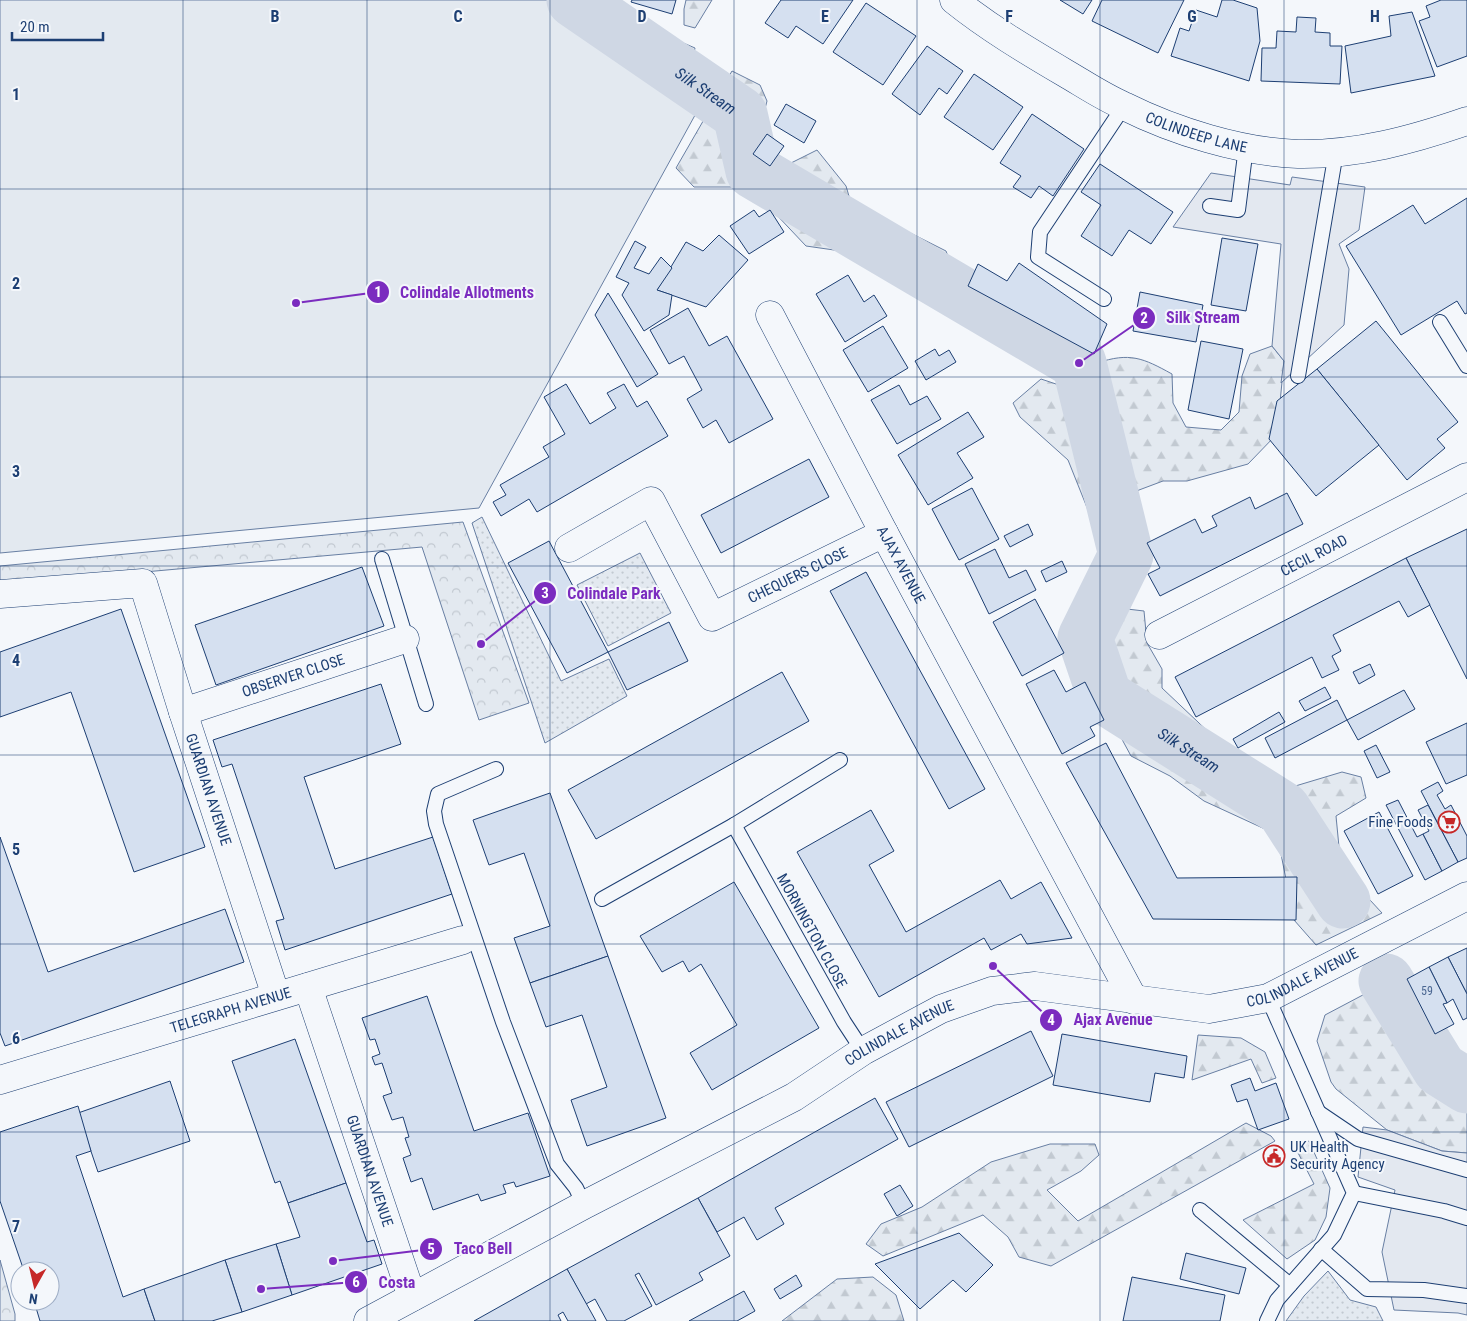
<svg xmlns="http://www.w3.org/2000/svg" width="1467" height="1321" font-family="'Roboto Condensed',sans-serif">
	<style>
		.grass { fill: url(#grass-dots); stroke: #687fa3 }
		.forest { fill: url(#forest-firs); stroke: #687fa3 }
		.park { fill: url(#park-crowns); stroke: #687fa3 }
		.garden { fill: #e3e9f0; stroke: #687fa3 }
		.parking { fill: #e3e8f0; stroke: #687fa3 }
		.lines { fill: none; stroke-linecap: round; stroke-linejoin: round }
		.river { stroke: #cfd7e4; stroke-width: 55 }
		.building { fill: #d5e0f0; stroke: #1d3f73 }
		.lane-casing { stroke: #1d3f73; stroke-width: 16 }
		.street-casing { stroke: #1d3f73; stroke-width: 29 }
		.secondary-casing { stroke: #1d3f73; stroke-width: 29 }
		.primary-casing { stroke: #1d3f73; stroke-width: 29 }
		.lane { stroke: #f4f7fb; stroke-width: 14 }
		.street { stroke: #f4f7fb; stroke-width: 28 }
		.secondary { stroke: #f4f7fb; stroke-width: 28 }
		.primary { stroke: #f4f7fb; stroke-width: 28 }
		.grid { fill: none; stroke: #1d3f73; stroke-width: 1; stroke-opacity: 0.55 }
		.labels { text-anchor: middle; stroke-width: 4; stroke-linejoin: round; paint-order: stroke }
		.number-label { font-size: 12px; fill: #4b6792 }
		.street-label { font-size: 15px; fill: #1d3f73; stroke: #f4f7fb }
		.poi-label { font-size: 15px; fill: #1d3f73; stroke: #f4f7fb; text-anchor: end }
		.water-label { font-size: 16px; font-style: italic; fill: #1d3f73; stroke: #f4f7fb }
		.grid-label { font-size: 16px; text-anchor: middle; font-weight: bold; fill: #1d3f73; stroke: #f4f7fb; stroke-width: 4; stroke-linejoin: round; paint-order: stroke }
		.leader { fill: none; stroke: #7b2cbf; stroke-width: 2 }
		.callout-dot { fill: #7b2cbf; stroke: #f4f7fb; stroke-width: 2 }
		.mark-label { font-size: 15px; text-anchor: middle; font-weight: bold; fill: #fff }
		.callout-label { font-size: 16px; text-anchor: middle; font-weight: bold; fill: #7b2cbf; stroke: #f4f7fb; stroke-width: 4; stroke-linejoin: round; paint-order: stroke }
	</style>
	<defs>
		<pattern id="grass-dots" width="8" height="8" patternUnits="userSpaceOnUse" patternTransform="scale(1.25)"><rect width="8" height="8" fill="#e3e9f0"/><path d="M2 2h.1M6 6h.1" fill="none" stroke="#c2c9d1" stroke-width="1.8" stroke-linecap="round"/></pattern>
		<pattern id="forest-firs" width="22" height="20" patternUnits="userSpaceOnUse" patternTransform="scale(1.25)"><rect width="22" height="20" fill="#e3e9f0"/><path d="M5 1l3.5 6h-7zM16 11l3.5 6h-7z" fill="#c2c9d1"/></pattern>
		<pattern id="park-crowns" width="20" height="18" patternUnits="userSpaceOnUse" patternTransform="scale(1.25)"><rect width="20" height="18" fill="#e3e9f0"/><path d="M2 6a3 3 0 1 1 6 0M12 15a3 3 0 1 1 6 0" fill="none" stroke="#c2c9d1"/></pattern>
	</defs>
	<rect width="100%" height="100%" fill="#f4f7fb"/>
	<g class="grass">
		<path d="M482,517L561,681L609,659L627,696L545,743L472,523Z"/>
		<path d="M640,553L671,613L608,646L577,585Z"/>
		<path d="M1328,1271L1350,1300L1376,1307L1383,1321H1286L1304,1296Z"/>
	</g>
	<g class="forest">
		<path d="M563,0H609L637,23L695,48L691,68L679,76L597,20Z"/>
		<path d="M686,0H712L695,28L684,25V9Z"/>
		<path d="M732,71L760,85L767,101L759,132L760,150L789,164L817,150L846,186L851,203L946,251L955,275L964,290L1097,363C1130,352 1143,358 1172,374L1173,403L1186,427L1221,430L1239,412L1242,376L1250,354L1272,346L1284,361L1277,434L1248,464L1187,481H1163L1139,490L1104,509L1088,510L1068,460L1020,417L1013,403L1041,379L1059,385L1040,354L841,251L806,246L772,210L746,187H694L676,168Z"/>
		<path d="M1127,609L1144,611L1147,643L1162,669V688L1236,758L1292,787L1342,772L1361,777L1366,798L1336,816L1339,847L1358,887L1382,913L1316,945L1294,920L1281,854L1267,830L1204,801L1170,776L1131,756L1091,682L1106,625Z"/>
		<path d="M1378,987L1413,1048L1438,1084L1467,1100V1153L1442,1151L1387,1130L1336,1089L1331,1082L1317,1041L1325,1015Z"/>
		<path d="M1198,1035L1241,1038L1265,1052L1276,1078L1262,1083L1251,1059L1192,1080Z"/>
		<path d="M1246,1123L1271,1136L1275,1141L1051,1266L1019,1257L1008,1237L983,1215L883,1256L866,1244L881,1224L922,1207L991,1162L1050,1144H1095L1099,1155L1081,1171L1047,1190L1078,1221Z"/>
		<path d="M1309,1141L1330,1188L1326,1217L1315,1240L1287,1259L1243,1220L1314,1184L1295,1147Z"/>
		<path d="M873,1277L896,1295L904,1321H782L837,1279Z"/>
	</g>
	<g class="park">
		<path d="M463,522L529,703L479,720L422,547L0,585V566Z"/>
		<path d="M0,1260L15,1314V1321H0Z"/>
	</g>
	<path class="garden" d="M0,0H548L559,4L705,97L479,508L0,553Z"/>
	<g class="parking">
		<path d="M1211,173L1290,185L1292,177L1365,187L1359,230L1339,244L1349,269L1344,325L1281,383L1284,361L1272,346L1281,244L1173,227Z"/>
		<path d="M1363,1127L1387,1130L1442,1151L1467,1153V1315L1458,1313L1394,1310L1382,1252L1395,1190L1358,1177Z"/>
	</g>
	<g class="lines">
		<g class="river">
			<path id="s1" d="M574,0L740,114L753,171L1079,363L1126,555L1085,638L1105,697L1283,809L1343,901"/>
			<path d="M1386,981L1440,1069L1467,1086"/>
		</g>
	</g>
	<g class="building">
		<path d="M632,0H676L672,14L631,2Z"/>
		<path d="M781,0H853L823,44L796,26L788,38L765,23Z"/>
		<path d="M1060,0H1092L1083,14Z"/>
		<path d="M1102,0H1184L1158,53L1092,21Z"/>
		<path d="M1222,0H1233L1257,8L1260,41L1249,81L1171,56L1180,28L1189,31L1196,10L1217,17Z"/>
		<path d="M1441,0H1467V56L1437,67L1419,21L1430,17L1426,6Z"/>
		<path d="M866,3L916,36L883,85L833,52Z"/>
		<path d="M1412,12L1435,76L1351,93L1345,46L1391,36L1389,16Z"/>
		<path d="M1297,17L1316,18L1315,32L1330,33V46H1342L1340,84L1261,81L1262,48H1276L1277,31L1296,32Z"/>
		<path d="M927,46L963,71L947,94L939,88L920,115L892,94Z"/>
		<path d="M974,74L1023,107L993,150L944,117Z"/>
		<path d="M786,104L816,121L804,143L774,125Z"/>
		<path d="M1032,114L1084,149L1053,196L1039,186L1031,198L1013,187L1021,176L1000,163Z"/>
		<path d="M767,134L784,146L770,166L753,154Z"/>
		<path d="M1100,164L1173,212L1151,244L1129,230L1112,256L1081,236L1101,205L1081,192Z"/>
		<path d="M1467,198V313L1465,314L1457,301L1401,335L1346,246L1413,205L1425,224Z"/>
		<path d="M754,210L759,217L770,210L784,232L749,254L730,226Z"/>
		<path d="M719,235L748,260L706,307L657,290L686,242L703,251Z"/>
		<path d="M1222,238L1258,244L1246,311L1211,305Z"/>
		<path d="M635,241L646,247L634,268L649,274L661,257L672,268L657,290L672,295L669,315L644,331L622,295L629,283L616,277Z"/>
		<path d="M1019,263L1107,324L1094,354L968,286L978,264L1007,281Z"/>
		<path d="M848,275L864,302L874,295L887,316L845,342L816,294Z"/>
		<path d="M1140,292L1203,305L1196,342L1133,331Z"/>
		<path d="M608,293L658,374L637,387L595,315Z"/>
		<path d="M688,308L709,346L727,336L773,419L729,443L716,420L703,428L687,399L702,390L684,356L669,364L650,330Z"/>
		<path d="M1376,321L1458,422L1437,439L1445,448L1407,480L1317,369Z"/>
		<path d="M883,326L908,368L868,392L843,350Z"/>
		<path d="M1201,341L1243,349L1229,419L1188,410Z"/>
		<path d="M935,349L939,356L949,350L956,362L926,380L915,361Z"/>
		<path d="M1317,369L1379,445L1316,496L1269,439L1277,401Z"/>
		<path d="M566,384L590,424L616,408L607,393L624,384L637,407L647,401L668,436L537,512L529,499L501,516L493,502L506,495L500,485L549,457L543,447L565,434L544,397Z"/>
		<path d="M899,385L910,405L927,396L941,419L897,444L871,400Z"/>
		<path d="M968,412L984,437L957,453L973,478L928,505L898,455Z"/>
		<path d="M809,459L829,497L721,553L701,515Z"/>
		<path d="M972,488L999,539L959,560L932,509Z"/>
		<path d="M1287,493L1303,524L1160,596L1148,574L1160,568L1147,543L1195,519L1202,533L1217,526L1212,516L1250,497L1255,509Z"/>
		<path d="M1028,524L1033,535L1010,547L1004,536Z"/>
		<path d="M1467,529V679L1406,558Z"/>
		<path d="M549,541L608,652L567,673L508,563Z"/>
		<path d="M995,549L1009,578L1026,570L1036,590L989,614L965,564Z"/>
		<path d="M1406,558L1430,605L1408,617L1399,601L1333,635L1341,651L1332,656L1339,670L1322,678L1312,657L1196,717L1175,677Z"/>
		<path d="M1062,561L1067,572L1046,582L1041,571Z"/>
		<path d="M362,567L384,626L216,685L195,625Z"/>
		<path d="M866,572L985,789L949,809L830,591Z"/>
		<path d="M1035,599L1064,653L1022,676L993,622Z"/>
		<path d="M121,609L205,847L134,872L71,692L0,717V652Z"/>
		<path d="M669,622L688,661L627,690L608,652Z"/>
		<path d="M1370,664L1375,675L1359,684L1353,672Z"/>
		<path d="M1054,670L1066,692L1085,682L1104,720L1090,727L1095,736L1062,754L1026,684Z"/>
		<path d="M782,672L809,721L596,839L568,790Z"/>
		<path d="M381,684L401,744L304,777L335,869L433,837L452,894L285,950L276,921L284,919L232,764L222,767L213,740Z"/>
		<path d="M1325,687L1331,698L1305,711L1299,701Z"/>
		<path d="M1404,690L1415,709L1358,740L1347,720Z"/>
		<path d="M1337,700L1347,720L1275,758L1265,738Z"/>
		<path d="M1279,712L1285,722L1238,748L1233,739Z"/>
		<path d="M1467,723V775L1446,784L1426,742Z"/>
		<path d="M1106,743L1177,878L1297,877L1296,920L1153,919L1066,763Z"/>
		<path d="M1376,745L1390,772L1377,778L1364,751Z"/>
		<path d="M1438,782L1443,791L1437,795L1445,809L1451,805L1467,836V858L1458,862L1421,791Z"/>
		<path d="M550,793L608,956L530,983L514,938L550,926L524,853L489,865L473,820Z"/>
		<path d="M1398,800L1417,837L1423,834L1442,871L1425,880L1386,805Z"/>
		<path d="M1428,805L1458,862L1442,871L1423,834L1429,831L1418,810Z"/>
		<path d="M871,810L894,851L869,865L906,932L1000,880L1011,899L1041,882L1072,938L1027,944L1021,934L991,950L984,938L879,997L797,852Z"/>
		<path d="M1379,812L1413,876L1378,894L1344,831Z"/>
		<path d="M0,837L48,972L225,909L244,962L5,1046L0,1033Z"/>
		<path d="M734,882L819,1028L712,1090L690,1053L737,1025L701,964L689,972L683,961L662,972L640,936Z"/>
		<path d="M1467,948V994L1448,957Z"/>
		<path d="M608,956L666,1118L587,1146L571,1100L607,1087L582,1015L546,1027L530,983Z"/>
		<path d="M1448,957L1467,994V1018L1463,1020L1453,999L1447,1003L1429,967Z"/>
		<path d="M1429,967L1447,1003L1443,1004L1454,1024L1435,1034L1407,979Z"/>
		<path d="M427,996L474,1131L528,1113L550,1176L516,1187L514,1182L503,1185L506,1193L481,1201L478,1194L433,1210L422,1178L411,1182L403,1158L411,1155L405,1138L409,1137L403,1117L392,1120L383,1096L392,1093L382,1063L375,1065L372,1057L380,1054L375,1039L370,1040L362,1018Z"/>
		<path d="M1031,1031L1053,1076L909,1147L886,1102Z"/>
		<path d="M1062,1034L1187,1056L1184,1078L1155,1073L1150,1102L1053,1085Z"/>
		<path d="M295,1039L346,1183L288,1203L280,1181L275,1183L232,1061Z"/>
		<path d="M1250,1078L1255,1091L1276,1083L1289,1119L1258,1130L1247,1099L1237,1102L1231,1085Z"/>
		<path d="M170,1081L190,1141L98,1172L78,1113Z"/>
		<path d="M875,1098L898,1139L775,1208L784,1224L757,1240L744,1217L717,1232L698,1198Z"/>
		<path d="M78,1106L91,1151L76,1156L123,1297L144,1289L155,1321H40L34,1301H50V1271H24L0,1201V1132Z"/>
		<path d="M346,1183L367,1242L374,1240L382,1264L292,1295L276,1244L300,1237L288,1203Z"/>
		<path d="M900,1185L913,1206L897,1216L884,1194Z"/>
		<path d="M698,1198L730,1256L699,1273L703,1280L656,1305L639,1273L635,1275L652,1306L624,1321H607L595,1299L586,1304L567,1269Z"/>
		<path d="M959,1233L993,1265L966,1292L953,1280L920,1309L875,1264Z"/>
		<path d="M276,1244L292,1295L242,1312L225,1260Z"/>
		<path d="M1186,1253L1246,1268L1239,1294L1180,1279Z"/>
		<path d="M225,1260L242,1312L212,1321H155L144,1289Z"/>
		<path d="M567,1269L596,1321H568L563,1312L558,1315L561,1321H474Z"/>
		<path d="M796,1275L802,1286L780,1299L774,1289Z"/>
		<path d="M1132,1277L1225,1295L1220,1321H1123Z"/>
		<path d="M744,1291L755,1311L737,1321H689Z"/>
	</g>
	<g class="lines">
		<g class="lane-casing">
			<g id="lane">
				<path d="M1210,206L1238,210L1246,147"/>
				<path d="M1104,299L1038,257L1040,232L1124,106"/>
				<path d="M1440,322L1467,366"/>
				<path d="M1298,376L1336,152"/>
				<path d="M382,559L426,704"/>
				<path d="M496,769L438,794L434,811L436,824L503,1022L557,1164L576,1188L584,1205"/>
				<path d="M734,825L844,1022L863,1051"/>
				<path d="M602,899L734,825L840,760"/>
				<path d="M1318,1112L1358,1139L1467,1170"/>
				<path d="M1354,1193L1444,1211L1467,1218"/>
				<path d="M1200,1210L1290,1285"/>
				<path d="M1321,1249L1367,1289L1424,1290L1467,1296"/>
				<path d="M1267,1321L1277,1300L1334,1235L1354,1193L1268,998"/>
			</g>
		</g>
		<g class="street-casing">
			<g id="street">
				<path id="s2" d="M770,315L884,533L1134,1000"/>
				<path id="s3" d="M569,548L651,501L712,617L884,533"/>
				<path id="s4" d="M0,594L143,583L183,712L276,996"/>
				<path id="s5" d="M1159,635L1467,477"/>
				<path id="s6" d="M183,712L405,639"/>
				<path id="s7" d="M308,987L412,1297"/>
				<path id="s8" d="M0,1080L463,940"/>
			</g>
		</g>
		<g class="secondary-casing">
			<g id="secondary">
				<path id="s9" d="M368,1321L584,1205L794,1097L863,1051L941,1009L992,991L1035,986L1209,1009L1268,998L1467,896"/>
			</g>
		</g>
		<g class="primary-casing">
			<g id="primary">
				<path id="s10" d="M954,0C989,28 1026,50 1065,73C1084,84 1103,97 1124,106C1174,131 1241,152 1298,154C1357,155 1412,140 1467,121"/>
			</g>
		</g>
		<use href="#lane" class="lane"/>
		<use href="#street" class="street"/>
		<use href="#secondary" class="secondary"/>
		<use href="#primary" class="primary"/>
	</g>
	<path class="grid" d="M183,0V1321M367,0V1321M550,0V1321M734,0V1321M917,0V1321M1100,0V1321M1284,0V1321M0,189H1467M0,377H1467M0,566H1467M0,755H1467M0,944H1467M0,1132H1467"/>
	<defs>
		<g id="supermarket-ring" transform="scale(1.125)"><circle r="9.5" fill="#f4f7fb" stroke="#c62828" stroke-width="1.5"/><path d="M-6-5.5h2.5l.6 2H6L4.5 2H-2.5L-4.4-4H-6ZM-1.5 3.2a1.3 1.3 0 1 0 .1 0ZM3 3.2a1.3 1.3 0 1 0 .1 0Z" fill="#c62828"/></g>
		<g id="civic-ring" transform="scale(1.125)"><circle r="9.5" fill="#f4f7fb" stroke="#c62828" stroke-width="1.5"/><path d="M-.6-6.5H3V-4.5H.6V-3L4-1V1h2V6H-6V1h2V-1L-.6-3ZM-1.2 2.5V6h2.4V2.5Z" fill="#c62828"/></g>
	</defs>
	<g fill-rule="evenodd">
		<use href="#supermarket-ring" x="1449" y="822"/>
		<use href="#civic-ring" x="1274" y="1156"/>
	</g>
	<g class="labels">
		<g class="number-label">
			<text x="1427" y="995">59</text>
		</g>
		<g class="street-label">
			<text dy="5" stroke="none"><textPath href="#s10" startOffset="278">COLINDEEP LANE</textPath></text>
			<text dy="5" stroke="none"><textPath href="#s5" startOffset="174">CECIL ROAD</textPath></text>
			<text dy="5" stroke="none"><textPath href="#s2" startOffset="282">AJAX AVENUE</textPath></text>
			<text dy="5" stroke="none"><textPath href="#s3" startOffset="321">CHEQUERS CLOSE</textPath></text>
			<text dy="5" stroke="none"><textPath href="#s6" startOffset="116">OBSERVER CLOSE</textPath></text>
			<text dy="5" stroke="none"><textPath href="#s4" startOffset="360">GUARDIAN AVENUE</textPath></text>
			<text transform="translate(812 931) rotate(61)" y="5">MORNINGTON CLOSE</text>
			<text dy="5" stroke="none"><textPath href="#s9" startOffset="1025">COLINDALE AVENUE</textPath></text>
			<text dy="5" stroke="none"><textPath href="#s8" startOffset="241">TELEGRAPH AVENUE</textPath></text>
			<text dy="5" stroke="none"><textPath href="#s9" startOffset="605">COLINDALE AVENUE</textPath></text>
			<text dy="5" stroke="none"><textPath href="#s7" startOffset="194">GUARDIAN AVENUE</textPath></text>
		</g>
		<g class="poi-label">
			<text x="1433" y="827">Fine Foods</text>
			<text x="1290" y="1152" text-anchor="start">UK Health<tspan x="1290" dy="17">Security Agency</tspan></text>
		</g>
		<g class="water-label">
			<text dy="6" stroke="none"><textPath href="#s1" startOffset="160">Silk Stream</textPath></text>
			<text dy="6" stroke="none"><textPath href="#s1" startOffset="1090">Silk Stream</textPath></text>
		</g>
	</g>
	<g class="grid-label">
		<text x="275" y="22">B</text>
		<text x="458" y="22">C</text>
		<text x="642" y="22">D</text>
		<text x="825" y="22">E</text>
		<text x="1009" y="22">F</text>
		<text x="1192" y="22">G</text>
		<text x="1375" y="22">H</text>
		<text x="16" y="100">1</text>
		<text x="16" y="289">2</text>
		<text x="16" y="477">3</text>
		<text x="16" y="666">4</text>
		<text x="16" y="855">5</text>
		<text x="16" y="1044">6</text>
		<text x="16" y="1232">7</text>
	</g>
	<path class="leader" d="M296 303L378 292M1079 363L1144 318M481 644L545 593M993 966L1051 1020M333 1261L431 1249M261 1289L356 1282"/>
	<g class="callout-dot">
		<circle cx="296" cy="303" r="5"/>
		<circle cx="1079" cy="363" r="5"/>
		<circle cx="481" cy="644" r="5"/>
		<circle cx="993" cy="966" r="5"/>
		<circle cx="333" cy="1261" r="5"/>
		<circle cx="261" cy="1289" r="5"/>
		<circle cx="378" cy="292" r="12"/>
		<circle cx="1144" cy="318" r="12"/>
		<circle cx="545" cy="593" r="12"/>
		<circle cx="1051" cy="1020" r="12"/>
		<circle cx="431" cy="1249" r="12"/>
		<circle cx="356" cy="1282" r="12"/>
	</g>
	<g class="mark-label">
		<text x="378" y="297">1</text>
		<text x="1144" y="323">2</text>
		<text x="545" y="598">3</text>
		<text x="1051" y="1025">4</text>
		<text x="431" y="1254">5</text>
		<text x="356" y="1287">6</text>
	</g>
	<g class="callout-label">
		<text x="467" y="298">Colindale Allotments</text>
		<text x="1203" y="323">Silk Stream</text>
		<text x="614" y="599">Colindale Park</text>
		<text x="1113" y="1025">Ajax Avenue</text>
		<text x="483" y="1254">Taco Bell</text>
		<text x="397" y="1288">Costa</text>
	</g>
	<g transform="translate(35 1286) rotate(188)"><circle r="24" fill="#f4f7fb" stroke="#9eadc5"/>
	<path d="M0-4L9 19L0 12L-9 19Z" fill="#c62828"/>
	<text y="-8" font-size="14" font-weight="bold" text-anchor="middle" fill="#1d3f73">N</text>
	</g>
	<path d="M12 32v8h91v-8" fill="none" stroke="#1d3f73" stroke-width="2.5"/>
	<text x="20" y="32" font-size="15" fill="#1d3f73" stroke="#f4f7fb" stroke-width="4" paint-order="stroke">20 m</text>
</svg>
